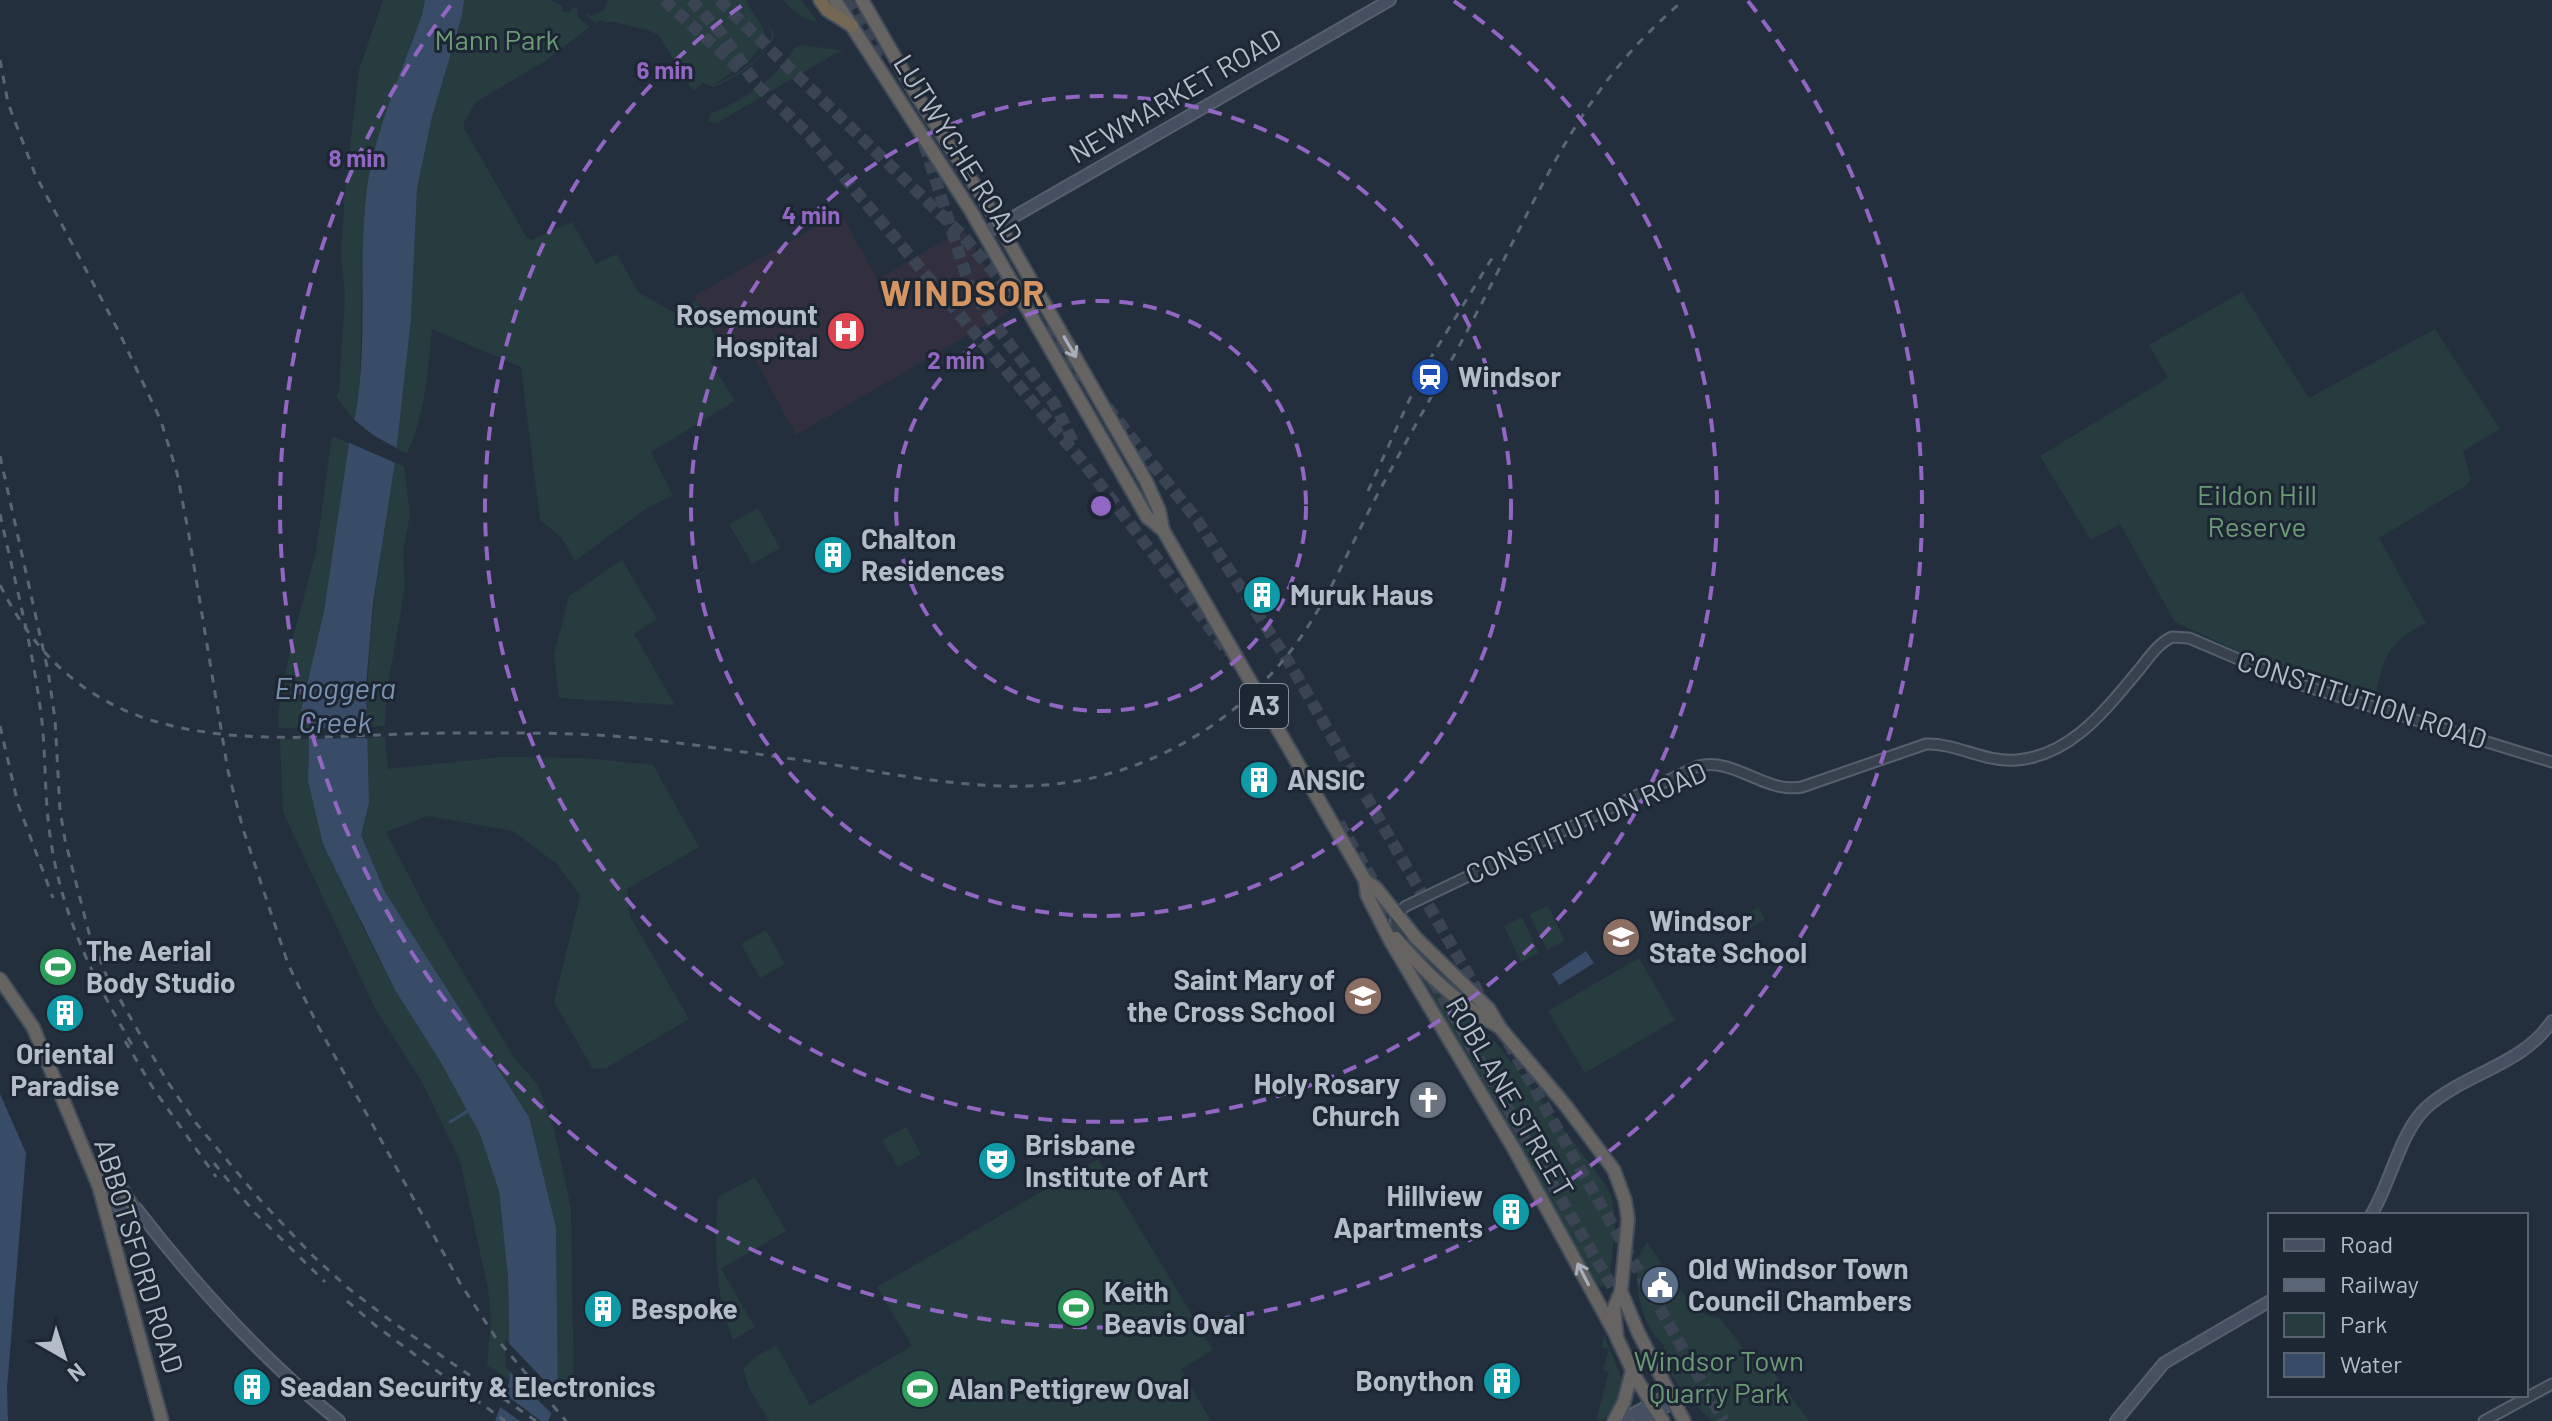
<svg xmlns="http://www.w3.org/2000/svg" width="2552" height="1421" font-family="Barlow,sans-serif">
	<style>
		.medical { fill: #32303f }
		.green { fill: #263c3f }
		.water { fill: #394c67 }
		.pier { fill: #242f3e }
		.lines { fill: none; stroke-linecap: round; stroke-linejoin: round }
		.stream { stroke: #394c67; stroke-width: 3 }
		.motorway-tunnel { stroke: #3a4453; stroke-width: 12; stroke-dasharray: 12 6; stroke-linecap: butt }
		.tertiary-casing { stroke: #565f6c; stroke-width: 13 }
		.secondary-casing { stroke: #565f6c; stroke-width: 14 }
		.trunk-casing { stroke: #434c59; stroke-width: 16 }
		.motorway-casing { stroke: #434c59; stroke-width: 16 }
		.tertiary { stroke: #38414e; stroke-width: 9 }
		.secondary { stroke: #465061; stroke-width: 10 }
		.trunk { stroke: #656462; stroke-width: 12 }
		.motorway { stroke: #746855; stroke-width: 12 }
		.rail { stroke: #5a6575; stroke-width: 3; stroke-dasharray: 8 8; stroke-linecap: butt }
		.oneway { stroke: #a8afba }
		.ring { fill: none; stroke: #9266c3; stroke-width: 4; stroke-dasharray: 14 10 }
		.labels { text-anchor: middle; stroke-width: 6; stroke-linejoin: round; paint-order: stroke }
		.shield { fill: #1d2633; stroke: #878f9c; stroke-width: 2 }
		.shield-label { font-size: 26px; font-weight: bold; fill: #b4bcc9 }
		.park-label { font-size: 28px; fill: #6b9a76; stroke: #1d2633 }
		.street-label { font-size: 28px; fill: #b4bcc9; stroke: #1d2633 }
		.poi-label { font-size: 28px; font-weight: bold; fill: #b4bcc9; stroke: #1d2633; text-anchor: start }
		.water-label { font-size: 30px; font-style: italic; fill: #7c92b1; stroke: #1d2633 }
		.district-label { font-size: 36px; font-weight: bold; letter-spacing: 2px; fill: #d59563; stroke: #1d2633 }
		.centre { fill: #9266c3; stroke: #1d2633; stroke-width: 4 }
		.ring-label { font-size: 24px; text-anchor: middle; font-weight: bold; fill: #9266c3; stroke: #1d2633; stroke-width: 6; stroke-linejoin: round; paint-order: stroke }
	</style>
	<rect width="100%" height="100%" fill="#242f3e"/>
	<path class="medical" d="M840,213L878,279L963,229L1010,311L796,435L751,352L727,351L694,296Z"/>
	<g class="green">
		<path d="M383,0H425L422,15L378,140L362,270L360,382L355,421L336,397L339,391L345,296L341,255L345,191L359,70Z"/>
		<path d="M464,0H550L563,6L561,10L569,13L573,7L577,9L578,17L590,27L545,61L476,102L464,122V128L527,238L532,240L572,222L596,264L617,254L638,292L675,313L696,301L722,348L710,361L735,401L651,452L673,495L644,510L575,561L561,537L540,520L521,367L432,329C428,369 425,417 407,453L396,449L411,320L417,189L432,117L462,16Z"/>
		<path d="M608,0H746C751,13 766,26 766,40L749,61L715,84C730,79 773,54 771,34C770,23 756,10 752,0L775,35C763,60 738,78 713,87L703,83L693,91L660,37L651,31L614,22H603L601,20L596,23L583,13L592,16L604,10Z"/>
		<path d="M783,0H801L818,22C803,19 794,13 783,0Z"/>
		<path d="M801,45L839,50L844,55L838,52L717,123L708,122L710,114C747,98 773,81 795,48Z"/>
		<path d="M2242,292L2309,398L2435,329L2500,429L2463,451L2471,480L2465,486L2379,538L2426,623C2386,644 2384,656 2375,699L2289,675L2175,622L2120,524L2091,540L2040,456L2168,378L2149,345Z"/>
		<path d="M332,436L349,443L324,611L301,711L312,728H279L278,713L292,640L316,552Z"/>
		<path d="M395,462L404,466L410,515L403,551L405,586L386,698L385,726L367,727C366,637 381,550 395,462Z"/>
		<path d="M758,508L780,548L752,564L729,524Z"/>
		<path d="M622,560L657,619L634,634L675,705L559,698L554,655L569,596Z"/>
		<path d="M385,737L388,769L502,757L585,758L653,765L699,847L627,889L630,916L689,1019L606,1068L593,1069L554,1002L580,896L557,864L513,831L428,816L386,832L434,924L513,1056L538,1085L554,1129L571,1208L574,1396L558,1399L556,1227L529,1117L385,892L361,835L369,803L367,738Z"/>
		<path d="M280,739H309L308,781L361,924L395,990L440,1061L480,1134L499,1191L508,1277L510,1381L487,1365L491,1320L488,1288L460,1161L422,1082L375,1008L283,812Z"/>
		<path d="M1548,906L1565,941L1547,950L1529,914Z"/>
		<path d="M1758,907L1765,919L1740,934L1733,922Z"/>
		<path d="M1522,917L1539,953L1521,962L1504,926Z"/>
		<path d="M766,930L785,964L760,978L741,944Z"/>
		<path d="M1639,958L1675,1020L1585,1073L1548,1011Z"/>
		<path d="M1420,975L1498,1045L1598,1174C1602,1181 1609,1188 1611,1196C1619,1223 1611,1257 1609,1285L1601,1287L1597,1283L1417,977Z"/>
		<path d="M906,1127L921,1154L898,1167L882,1140Z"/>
		<path d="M1098,1159L1213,1350L1181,1369L1211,1421H769L749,1388L743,1368L754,1358L776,1345L810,1405L912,1346L877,1287Z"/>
		<path d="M755,1177L786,1231L721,1269L755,1327L733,1340C715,1293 714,1246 718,1197Z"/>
		<path d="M1647,1242C1663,1263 1693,1320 1720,1318L1764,1375L1772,1370L1809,1421H1712C1692,1402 1661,1375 1664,1345C1639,1326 1627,1266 1647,1242Z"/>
		<path d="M1604,1335L1622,1379C1623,1397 1615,1410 1602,1421L1596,1420L1609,1372L1603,1370L1609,1349L1602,1347Z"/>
	</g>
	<g class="water">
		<path d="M425,0H464L462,16L432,117L417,189L411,320L395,462L373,603L366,686L369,803L361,835L385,892L529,1117L556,1227L558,1399L548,1421H495L510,1380L508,1277L499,1191L480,1134L440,1061L395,990L323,844L308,781L309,739L311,728L301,711L324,611L349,443C372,361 356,273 367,189C375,130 402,71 422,15Z"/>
		<path d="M1586,951L1594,963L1559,985L1552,974Z"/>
		<path d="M0,1094L26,1153L7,1389L8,1421H0Z"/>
	</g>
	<g class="pier">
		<path d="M352,418L373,435L400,450L398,464L345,441Z"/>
		<path d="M370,727L371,738L305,739L307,728Z"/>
		<path d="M505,1339L562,1399L554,1416L506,1368Z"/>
		<path d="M502,1392L541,1421H520L497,1405Z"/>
	</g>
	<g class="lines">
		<path class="stream" d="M450,1122L471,1109"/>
		<g class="motorway-tunnel">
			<path d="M664,0L743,72"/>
			<path d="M691,0L722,34L757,85L807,133L1082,461L1229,653"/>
			<path d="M719,0L963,236L1021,304"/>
			<path d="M846,0L880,60"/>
			<path d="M924,144L969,284L990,318L1054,403L1073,442"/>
			<path d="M1043,330L1083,377"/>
			<path d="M1107,407L1197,520L1293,669L1484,1002"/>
			<path d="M1339,823L1378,889"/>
			<path d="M1398,922L1424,965"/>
			<path d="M1433,981L1622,1303"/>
			<path d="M1508,1042L1724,1421"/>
		</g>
		<g class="tertiary-casing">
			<g id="tertiary">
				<path d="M1403,940C1395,927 1390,917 1406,906L1698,766C1735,757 1765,794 1802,787L1926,744C1957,743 1985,763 2017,760C2072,755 2105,710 2138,671C2148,659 2157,644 2172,637L2189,638L2292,682L2552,762"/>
				<path d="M2484,1421L2552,1384"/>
			</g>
		</g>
		<g class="secondary-casing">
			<g id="secondary">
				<path d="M984,234L1390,0"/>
				<path d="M105,1207L125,1204L136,1208C196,1286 262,1359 339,1421"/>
				<path d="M2371,1215C2391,1183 2400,1131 2427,1107C2465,1073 2523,1065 2552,1021"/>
				<path d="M1620,1421L1670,1394"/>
				<path d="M1639,1421L1674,1402"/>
				<path d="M2116,1421L2164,1363L2270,1301"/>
			</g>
		</g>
		<g class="trunk-casing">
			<g id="trunk">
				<path d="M835,0L971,211L1147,517L1163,530L1365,880L1376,888L1416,938L1489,1009L1501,1029L1566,1106L1614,1170L1625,1200L1628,1219L1621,1291L1614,1308L1617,1338L1637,1380L1663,1421"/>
				<path d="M862,0L919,99L989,207L1146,481L1159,510L1163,530"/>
				<path d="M1365,880L1367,895L1391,942L1514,1149L1616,1335"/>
				<path d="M1396,938C1424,972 1460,1005 1499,1027"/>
				<path d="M0,979L33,1027L99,1187L162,1421"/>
				<path d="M91,1166L121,1188L131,1204"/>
				<path d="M1621,1291L1638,1332L1684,1421"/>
				<path d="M1614,1421L1624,1402L1632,1371"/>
			</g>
		</g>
		<g class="motorway-casing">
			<path id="motorway" d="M820,0L827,10L852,26"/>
		</g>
		<use href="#tertiary" class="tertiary"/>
		<use href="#secondary" class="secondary"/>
		<use href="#trunk" class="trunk"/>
		<use href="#motorway" class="motorway"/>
		<g class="rail">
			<path d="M0,60L8,103L35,174L119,332L161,421L177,473L188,530L228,771L243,829L288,964L317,1024L460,1283L496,1338L566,1421"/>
			<path d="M0,456L48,671L55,719L60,810L65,840L89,933L107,977L167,1081L196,1123L261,1201L312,1255L348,1288L391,1321L536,1421"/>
			<path d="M1368,491L1422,372L1494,255"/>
			<path d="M0,514C14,578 31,641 40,706C46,746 44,787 49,827C58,908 93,979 134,1048"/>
			<path d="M0,585C94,775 277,734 451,733C516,733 582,732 646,739C700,745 754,754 808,761C886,772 977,793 1056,784C1162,772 1256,711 1312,620C1338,578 1358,530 1382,486C1418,419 1457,353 1491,285C1547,176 1587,81 1684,0"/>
			<path d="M0,726L18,804L53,898"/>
			<path d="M125,1041L153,1088L216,1177"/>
			<path d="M214,1163L254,1212L325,1282"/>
			<path d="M347,1301L376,1326L505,1421"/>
		</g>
	</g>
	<defs><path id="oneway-shaft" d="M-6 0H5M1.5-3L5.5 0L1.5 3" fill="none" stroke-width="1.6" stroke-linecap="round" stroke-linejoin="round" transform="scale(2)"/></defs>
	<g class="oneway">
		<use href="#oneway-shaft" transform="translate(1070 347) rotate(60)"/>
		<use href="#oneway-shaft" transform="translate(1583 1274) rotate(-117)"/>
	</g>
	<g class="ring">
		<circle cx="1101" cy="506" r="205"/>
		<circle cx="1101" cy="506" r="410"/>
		<path d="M1454 1A616 616 0 1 1 748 1"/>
		<path d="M1748 1A821 821 0 1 1 454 1"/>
	</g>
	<defs>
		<g id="hospital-disc" transform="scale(2)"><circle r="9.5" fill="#e0444e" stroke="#1d2633"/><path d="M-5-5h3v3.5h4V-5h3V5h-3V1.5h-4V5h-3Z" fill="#fff"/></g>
		<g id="station-disc" transform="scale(2)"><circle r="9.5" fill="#1a4fb4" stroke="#1d2633"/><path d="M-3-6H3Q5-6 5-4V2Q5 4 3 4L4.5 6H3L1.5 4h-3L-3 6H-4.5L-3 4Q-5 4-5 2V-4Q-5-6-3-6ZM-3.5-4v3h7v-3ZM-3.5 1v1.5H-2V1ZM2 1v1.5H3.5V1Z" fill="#fff"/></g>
		<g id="building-disc" transform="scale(2)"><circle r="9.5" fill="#0f9aa8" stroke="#1d2633"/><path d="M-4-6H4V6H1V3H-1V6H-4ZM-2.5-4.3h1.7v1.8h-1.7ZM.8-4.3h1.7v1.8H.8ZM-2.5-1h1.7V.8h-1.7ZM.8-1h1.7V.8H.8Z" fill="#fff"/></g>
		<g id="school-disc" transform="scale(2)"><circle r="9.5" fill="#8d6e63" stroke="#1d2633"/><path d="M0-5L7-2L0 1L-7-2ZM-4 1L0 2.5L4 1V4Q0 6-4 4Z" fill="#fff"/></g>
		<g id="stadium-disc" transform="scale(2)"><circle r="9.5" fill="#2e9e5b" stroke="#1d2633"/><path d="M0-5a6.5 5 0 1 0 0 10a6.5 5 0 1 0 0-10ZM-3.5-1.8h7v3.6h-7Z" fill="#fff"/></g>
		<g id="church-disc" transform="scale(2)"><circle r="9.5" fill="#6b7280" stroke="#1d2633"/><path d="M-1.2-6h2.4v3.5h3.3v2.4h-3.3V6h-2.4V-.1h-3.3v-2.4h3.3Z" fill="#fff"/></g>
		<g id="theatre-disc" transform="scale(2)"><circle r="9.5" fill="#0f9aa8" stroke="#1d2633"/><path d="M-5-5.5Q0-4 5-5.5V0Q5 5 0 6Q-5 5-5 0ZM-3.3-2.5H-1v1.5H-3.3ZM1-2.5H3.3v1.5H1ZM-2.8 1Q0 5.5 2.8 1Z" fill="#fff"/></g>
		<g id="civic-disc" transform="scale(2)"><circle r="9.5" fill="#5c6f8a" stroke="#1d2633"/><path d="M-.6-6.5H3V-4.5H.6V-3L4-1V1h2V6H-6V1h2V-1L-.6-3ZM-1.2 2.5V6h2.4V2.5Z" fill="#fff"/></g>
	</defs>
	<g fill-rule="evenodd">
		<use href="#hospital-disc" x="846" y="331"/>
		<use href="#station-disc" x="1430" y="377"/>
		<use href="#building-disc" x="833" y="555"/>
		<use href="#building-disc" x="1262" y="595"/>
		<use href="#building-disc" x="1259" y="780"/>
		<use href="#school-disc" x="1621" y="937"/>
		<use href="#stadium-disc" x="58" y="967"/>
		<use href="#school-disc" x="1363" y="996"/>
		<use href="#building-disc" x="65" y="1013"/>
		<use href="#church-disc" x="1428" y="1100"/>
		<use href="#theatre-disc" x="997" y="1161"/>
		<use href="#building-disc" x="1511" y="1212"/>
		<use href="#civic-disc" x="1660" y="1285"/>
		<use href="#stadium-disc" x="1076" y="1308"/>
		<use href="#building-disc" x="603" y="1309"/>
		<use href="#building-disc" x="1502" y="1381"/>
		<use href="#building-disc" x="252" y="1387"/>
		<use href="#stadium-disc" x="920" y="1389"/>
	</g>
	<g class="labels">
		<rect class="shield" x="1240" y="684" width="48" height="44" rx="6"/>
		<g class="shield-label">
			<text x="1264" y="715">A3</text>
		</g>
		<g class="park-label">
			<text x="497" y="50">Mann Park</text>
			<text x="2257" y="505">Eildon Hill<tspan x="2257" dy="32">Reserve</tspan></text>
			<text x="1719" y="1371">Windsor Town<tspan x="1719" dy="32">Quarry Park</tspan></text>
		</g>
		<g class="street-label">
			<text transform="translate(1175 96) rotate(-30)" y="10">NEWMARKET ROAD</text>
			<text transform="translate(958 149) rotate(58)" y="10">LUTWYCHE ROAD</text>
			<text transform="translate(2362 700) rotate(18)" y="10">CONSTITUTION ROAD</text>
			<text transform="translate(1586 823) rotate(-24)" y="10">CONSTITUTION ROAD</text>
			<text transform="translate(1510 1097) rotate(60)" y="10">ROBLANE STREET</text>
			<text transform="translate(139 1256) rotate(73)" y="10">ABBOTSFORD ROAD</text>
		</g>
		<g class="poi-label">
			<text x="818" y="325" text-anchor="end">Rosemount<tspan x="818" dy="32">Hospital</tspan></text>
			<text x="1458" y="387">Windsor</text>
			<text x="861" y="549">Chalton<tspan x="861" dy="32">Residences</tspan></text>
			<text x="1290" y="605">Muruk Haus</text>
			<text x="1287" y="790">ANSIC</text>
			<text x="1649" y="931">Windsor<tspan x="1649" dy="32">State School</tspan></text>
			<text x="86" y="961">The Aerial<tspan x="86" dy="32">Body Studio</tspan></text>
			<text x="1335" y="990" text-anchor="end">Saint Mary of<tspan x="1335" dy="32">the Cross School</tspan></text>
			<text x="65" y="1064" text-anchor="middle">Oriental<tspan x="65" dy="32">Paradise</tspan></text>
			<text x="1400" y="1094" text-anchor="end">Holy Rosary<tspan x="1400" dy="32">Church</tspan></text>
			<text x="1025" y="1155">Brisbane<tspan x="1025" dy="32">Institute of Art</tspan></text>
			<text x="1483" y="1206" text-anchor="end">Hillview<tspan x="1483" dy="32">Apartments</tspan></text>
			<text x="1688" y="1279">Old Windsor Town<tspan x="1688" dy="32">Council Chambers</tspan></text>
			<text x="1104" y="1302">Keith<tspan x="1104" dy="32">Beavis Oval</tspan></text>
			<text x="631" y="1319">Bespoke</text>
			<text x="1474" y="1391" text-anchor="end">Bonython</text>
			<text x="280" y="1397">Seadan Security &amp; Electronics</text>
			<text x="948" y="1399">Alan Pettigrew Oval</text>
		</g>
		<g class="water-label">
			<text x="335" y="699">Enoggera<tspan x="335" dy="34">Creek</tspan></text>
		</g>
		<g class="district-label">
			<text x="963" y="306">WINDSOR</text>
		</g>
	</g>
	<circle cx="1101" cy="506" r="12" class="centre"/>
	<g class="ring-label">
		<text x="665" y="79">6 min</text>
		<text x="357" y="167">8 min</text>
		<text x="811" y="224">4 min</text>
		<text x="956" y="369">2 min</text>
	</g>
	<rect x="2268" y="1213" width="260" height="184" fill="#1d2633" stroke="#59626f" stroke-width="2"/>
	<rect x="2284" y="1239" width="40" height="12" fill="#465061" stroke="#59626f" stroke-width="2"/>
	<text x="2340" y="1253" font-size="24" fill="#b4bcc9">Road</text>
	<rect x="2284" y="1279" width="40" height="12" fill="#5a6575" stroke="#59626f" stroke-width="2"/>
	<text x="2340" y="1293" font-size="24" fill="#b4bcc9">Railway</text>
	<rect x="2284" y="1313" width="40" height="24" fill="#263c3f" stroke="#59626f" stroke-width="2"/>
	<text x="2340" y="1333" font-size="24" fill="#b4bcc9">Park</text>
	<rect x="2284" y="1353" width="40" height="24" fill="#394c67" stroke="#59626f" stroke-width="2"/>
	<text x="2340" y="1373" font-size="24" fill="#b4bcc9">Water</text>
	<g transform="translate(64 1357) rotate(141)" stroke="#1d2633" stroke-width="6" paint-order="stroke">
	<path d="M0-6L14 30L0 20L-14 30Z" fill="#b4bcc9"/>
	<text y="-12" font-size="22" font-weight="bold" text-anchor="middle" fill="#b4bcc9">N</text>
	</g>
</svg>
